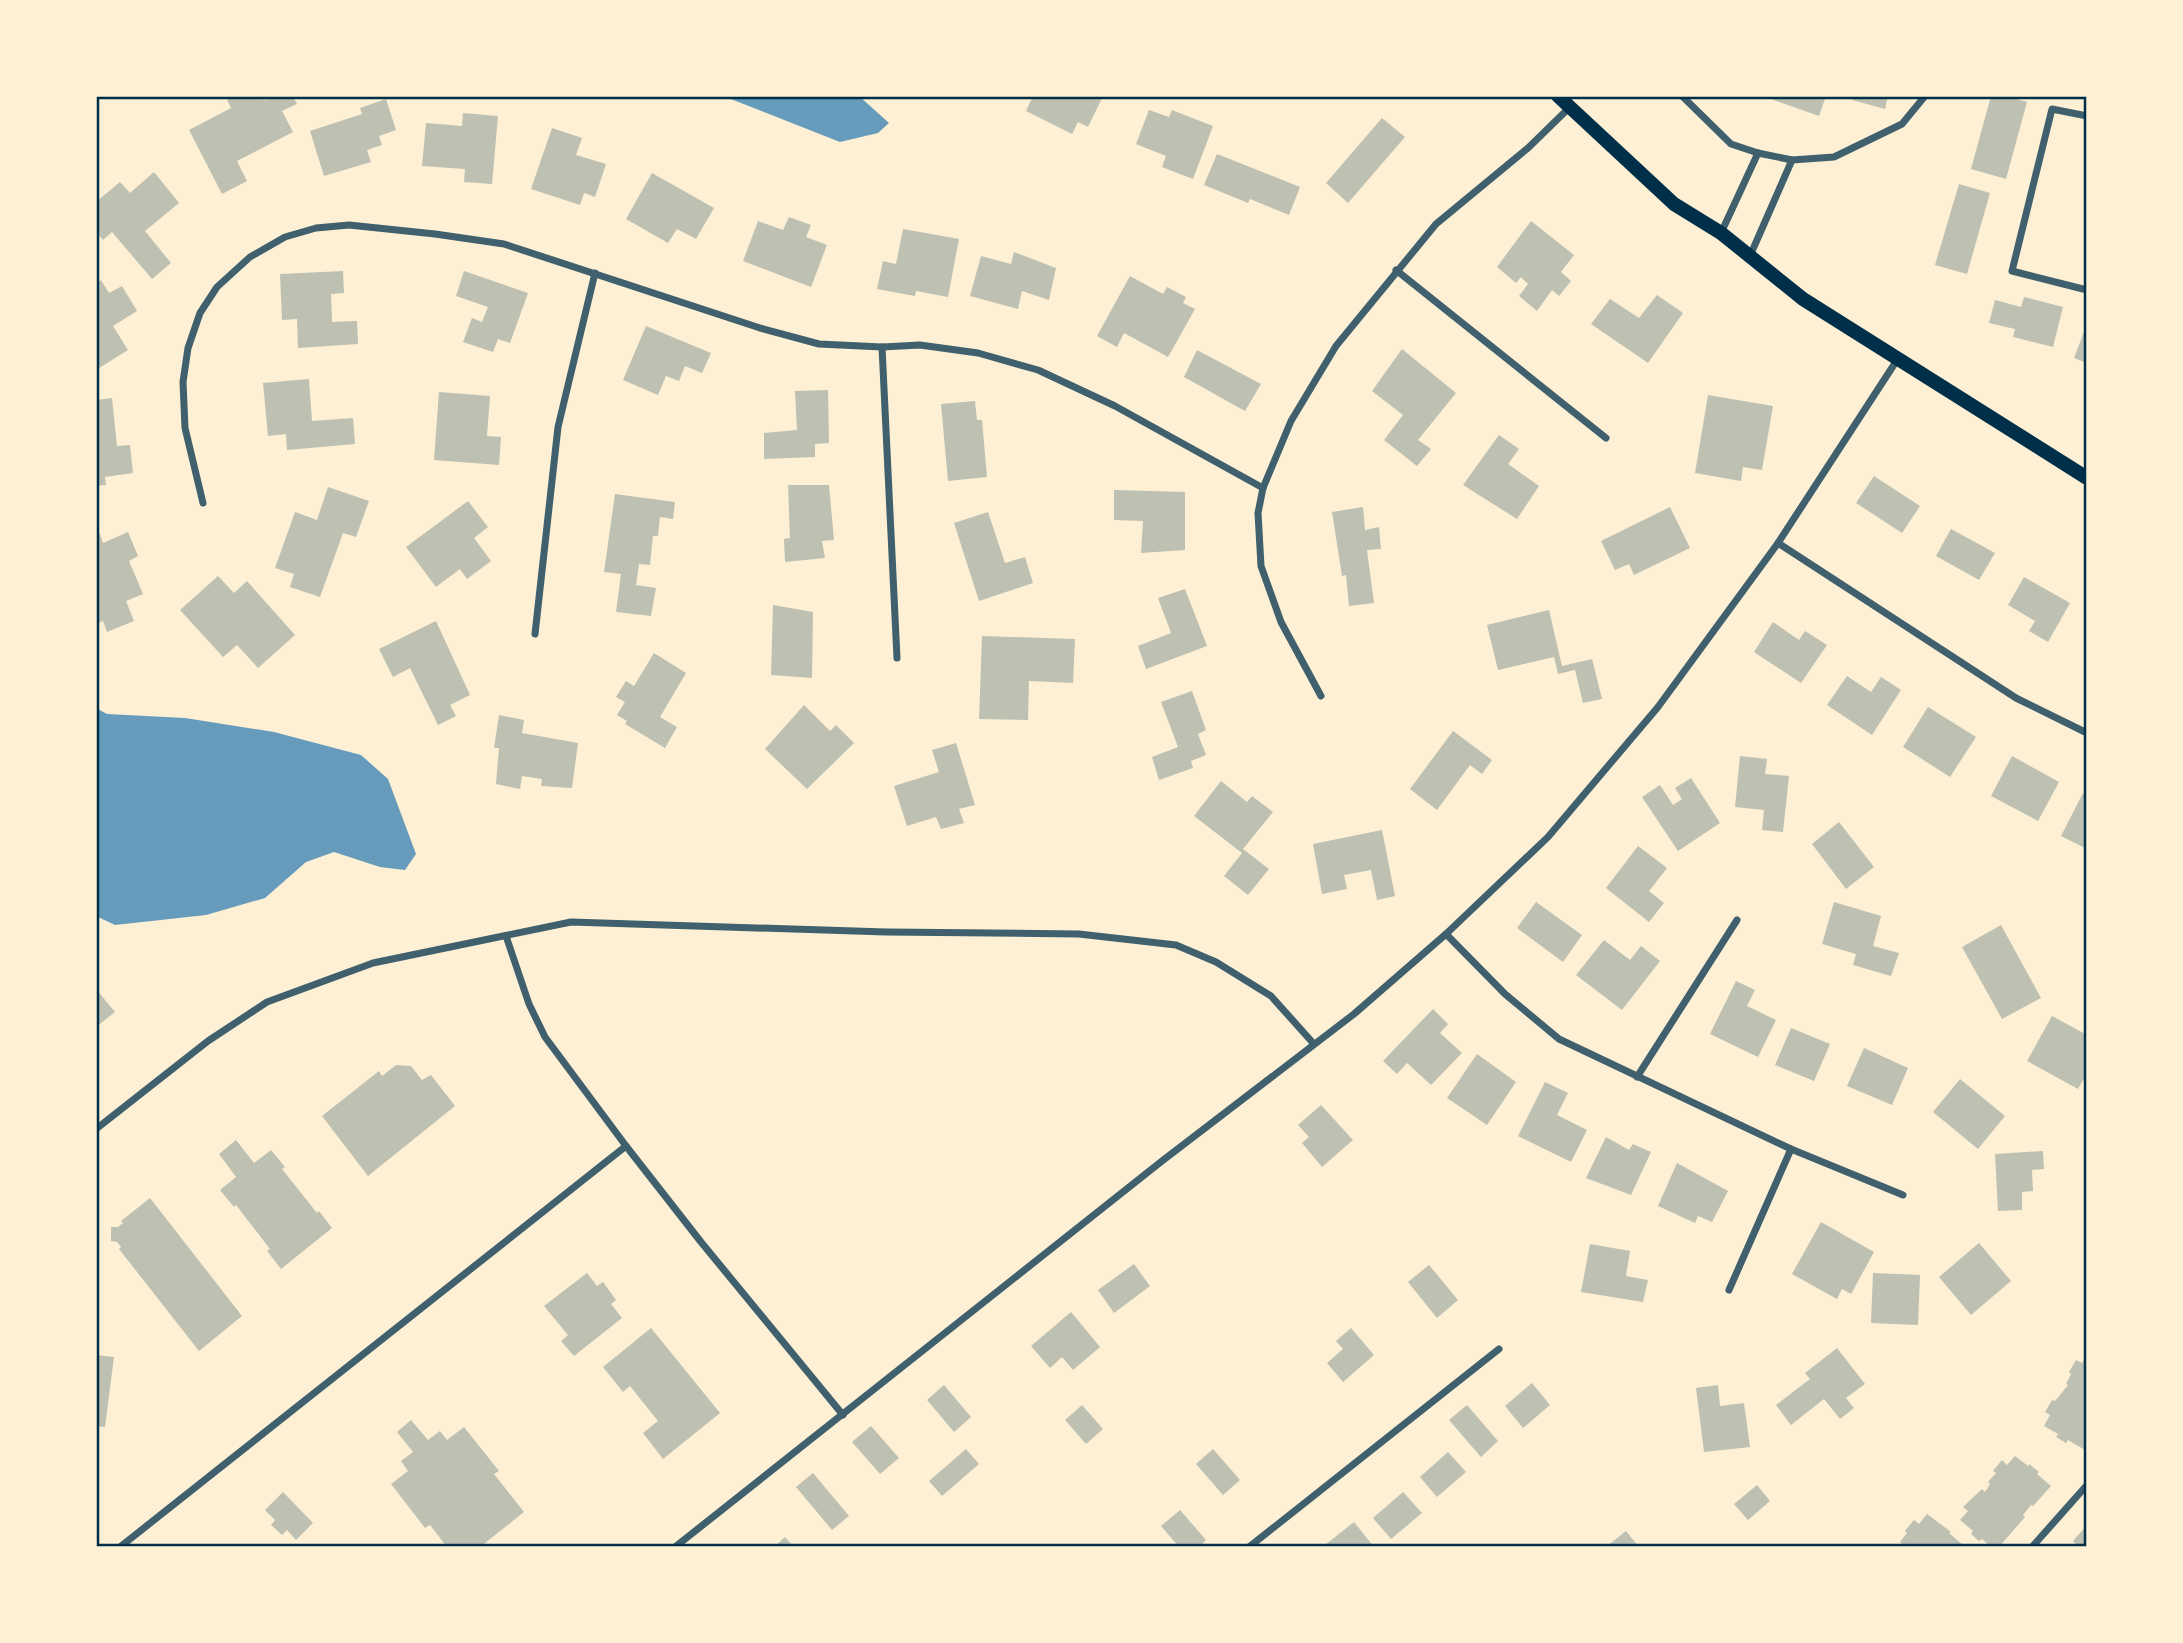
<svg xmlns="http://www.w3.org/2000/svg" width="2183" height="1643" font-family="Signika,sans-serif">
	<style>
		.water { fill: #669bbc }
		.building { fill: #bec0b2 }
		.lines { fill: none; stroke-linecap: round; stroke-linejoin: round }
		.minor { stroke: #3f606c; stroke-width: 7 }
		.secondary { stroke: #003049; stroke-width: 14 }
		.neatline { fill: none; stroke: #003049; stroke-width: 2.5 }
	</style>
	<rect width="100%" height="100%" fill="#fdf0d5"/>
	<g class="water">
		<path d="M723,96H859L889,123L878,133L840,142Z"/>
		<path d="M96,708L107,714L185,718L274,732L361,755L388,779L416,854L405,870L380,867L334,852L306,862L265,898L206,915L115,925L96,916Z"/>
	</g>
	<g class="building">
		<path d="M235,96H262L264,100L271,96H293L297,104L282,111L293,132L237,161L247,181L222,194L189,130L231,108L227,100Z"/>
		<path d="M1033,96H1103L1088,127L1078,122L1072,134L1026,111Z"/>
		<path d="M1762,96H1826L1819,116Z"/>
		<path d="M1853,96H1888L1885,109L1852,100Z"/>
		<path d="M1991,96H2006L2027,102L2006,179L1971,169Z"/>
		<path d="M386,99L396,130L379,136L382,145L367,150L371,162L324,176L310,131L362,114L360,108Z"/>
		<path d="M1149,110L1169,117L1172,110L1213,126L1193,179L1162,167L1166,156L1136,144Z"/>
		<path d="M463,113L498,116L492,184L464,182L465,169L422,166L426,123L462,126Z"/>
		<path d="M1382,118L1405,137L1348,203L1326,183Z"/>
		<path d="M552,128L582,138L576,155L606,164L595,197L584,193L580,205L531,189Z"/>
		<path d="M1217,154L1300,187L1289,215L1250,199L1248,203L1204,185Z"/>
		<path d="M154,172L179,203L145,231L171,263L152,279L112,232L103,240L96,232V202L120,182L130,193Z"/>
		<path d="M652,173L714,208L696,239L677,229L668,243L626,219Z"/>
		<path d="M1959,184L1990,193L1967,274L1935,265Z"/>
		<path d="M789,217L811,225L806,237L827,245L811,287L743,261L758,221L783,230Z"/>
		<path d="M1531,221L1574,255L1561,272L1571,281L1559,296L1552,290L1537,311L1519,296L1528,284L1521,277L1516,283L1497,267Z"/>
		<path d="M903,229L959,239L948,297L916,291L915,296L877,289L883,261L896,264Z"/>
		<path d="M1014,252L1056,268L1049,300L1022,291L1018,309L970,296L981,256L1011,264Z"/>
		<path d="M343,271L344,293L331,294L332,322L357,321L358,344L298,348L297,319L282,320L280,274Z"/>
		<path d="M464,271L528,293L510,343L498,339L493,352L463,342L472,318L482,322L488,307L456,296Z"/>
		<path d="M1130,276L1163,294L1167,287L1186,297L1183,303L1195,309L1168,357L1124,333L1117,347L1097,336Z"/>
		<path d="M101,280L109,293L122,286L137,311L113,326L128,350L96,370V283Z"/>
		<path d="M1657,295L1683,313L1648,363L1591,324L1610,299L1639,318Z"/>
		<path d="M2024,297L2063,307L2053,347L2013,337L2015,329L1989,323L1995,300L2021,307Z"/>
		<path d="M2087,324V363L2074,358Z"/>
		<path d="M646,326L711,353L702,373L685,366L679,381L666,376L658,395L623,380Z"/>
		<path d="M1402,349L1456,393L1418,440L1431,449L1417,466L1384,440L1403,415L1372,391Z"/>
		<path d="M1197,350L1261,384L1245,411L1184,377Z"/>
		<path d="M309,379L312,421L353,418L355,444L287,450L286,434L268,436L263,383Z"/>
		<path d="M828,390L829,443L815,444V457L764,459V433L797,430L795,391Z"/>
		<path d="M439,392L490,396L487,436L501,437L499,465L434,460Z"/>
		<path d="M1708,395L1773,406L1762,470L1743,467L1741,481L1695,473Z"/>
		<path d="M112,398L117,446L130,445L133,473L105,477L106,485L96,486V400Z"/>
		<path d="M975,401L977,420H982L987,477L948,481L941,404Z"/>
		<path d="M1499,435L1519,449L1508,464L1539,486L1517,519L1463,485Z"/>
		<path d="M1874,476L1920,506L1902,533L1856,503Z"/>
		<path d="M788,485H829L834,540L822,541L825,558L785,562L784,539L790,538Z"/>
		<path d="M328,487L369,501L356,537L343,533L320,597L290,587L294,574L275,568L295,512L317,520Z"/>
		<path d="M1114,490L1185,492V550L1141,553L1143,521L1114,520Z"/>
		<path d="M615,494L675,502L673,519L660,517L658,536H653L650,565L639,564L636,585L656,588L651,616L616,612L621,574L604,572Z"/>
		<path d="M468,501L488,527L474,538L491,561L467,579L460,569L436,587L406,547Z"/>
		<path d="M1363,507L1365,530L1379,527L1381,549L1367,550L1374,603L1349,606L1346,575L1342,576L1332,512Z"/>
		<path d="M1670,507L1690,548L1634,575L1629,564L1615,570L1601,541Z"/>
		<path d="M988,512L1005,563L1025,557L1033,583L979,601L954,523Z"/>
		<path d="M1951,529L1995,553L1979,580L1936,556Z"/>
		<path d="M99,532L103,543L128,532L138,556L129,561L143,594L126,601L134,621L107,632L103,621L96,624V534Z"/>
		<path d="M218,576L234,593L247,581L295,635L258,668L237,645L223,657L180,610Z"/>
		<path d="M2024,577L2070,603L2048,642L2029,631L2035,621L2008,605Z"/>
		<path d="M1185,589L1207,646L1146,669L1138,646L1171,633L1158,598Z"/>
		<path d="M773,605L813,612L812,678L771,675Z"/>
		<path d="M1549,610L1562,666L1592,659L1602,699L1583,703L1575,670L1558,674L1554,657L1498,670L1487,625Z"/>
		<path d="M436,621L470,695L450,705L456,716L438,725L410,668L393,677L379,649Z"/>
		<path d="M1773,622L1799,640L1805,631L1827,645L1801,683L1754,652Z"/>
		<path d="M982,636L1075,639L1073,683L1029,681L1028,720L979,719Z"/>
		<path d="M654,653L686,673L660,717L677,727L665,748L625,724L627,721L617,715L625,702L616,697L626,681L634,686Z"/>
		<path d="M1847,676L1871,692L1881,677L1901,690L1872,735L1827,705Z"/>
		<path d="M1192,691L1206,730L1198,734L1206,755L1191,761L1193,768L1159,780L1152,757L1178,747L1161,702Z"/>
		<path d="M804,705L830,731L836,725L854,743L807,789L765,749Z"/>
		<path d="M1928,707L1976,737L1950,777L1903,747Z"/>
		<path d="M499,715L524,720L522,733L578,743L572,788L541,786L542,779L522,776L520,789L496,784L499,748H494Z"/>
		<path d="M1453,731L1492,760L1482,774L1470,765L1437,810L1410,789Z"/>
		<path d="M956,743L975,805L959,809L964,823L941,829L936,817L907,826L894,786L939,772L932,750Z"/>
		<path d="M1740,756L1767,759L1765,774L1789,776L1783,832L1762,830L1764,810L1735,807Z"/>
		<path d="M2012,756L2059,782L2038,821L1991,796Z"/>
		<path d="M1691,778L1720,823L1678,851L1642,797L1660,785L1673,805L1682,799L1675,788Z"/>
		<path d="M1221,781L1247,802L1252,796L1273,812L1243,849L1269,869L1248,895L1224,876L1242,853L1194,816Z"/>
		<path d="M2083,793L2087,795V849L2061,836Z"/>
		<path d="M1839,822L1874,867L1846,889L1812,844Z"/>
		<path d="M1382,830L1395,896L1377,900L1371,870L1344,875L1347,889L1322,894L1313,844Z"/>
		<path d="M1638,846L1667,868L1649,891L1664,903L1649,922L1606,888Z"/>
		<path d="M1536,902L1582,935L1563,962L1517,928Z"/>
		<path d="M1834,902L1881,916L1873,946L1899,953L1891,976L1853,965L1856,954L1822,944Z"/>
		<path d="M2001,925L2041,998L2002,1019L1962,947Z"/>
		<path d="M1604,940L1630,960L1641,946L1660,961L1622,1010L1576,975Z"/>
		<path d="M1736,981L1755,990L1747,1006L1776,1020L1758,1057L1710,1034Z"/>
		<path d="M96,989L115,1012L96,1027Z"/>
		<path d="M1433,1009L1448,1024L1440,1033L1462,1053L1431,1085L1407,1063L1397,1074L1383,1061Z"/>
		<path d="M2052,1016L2087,1035V1073L2078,1089L2027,1061Z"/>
		<path d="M1791,1028L1830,1044L1814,1081L1775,1065Z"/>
		<path d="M1864,1048L1908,1068L1892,1105L1847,1086Z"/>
		<path d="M1477,1054L1516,1082L1487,1125L1447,1098Z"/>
		<path d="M396,1065L411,1066L422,1080L431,1075L455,1106L368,1176L322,1116L379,1071L382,1076Z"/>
		<path d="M1960,1079L2005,1116L1978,1149L1933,1112Z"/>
		<path d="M1545,1082L1568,1093L1557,1115L1587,1130L1571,1162L1518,1136Z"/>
		<path d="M1321,1105L1353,1140L1322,1167L1302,1143L1309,1137L1298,1125Z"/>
		<path d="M1606,1137L1629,1150L1633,1144L1651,1152L1631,1195L1586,1178Z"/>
		<path d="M236,1140L254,1163L271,1150L285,1167L282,1169L317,1213L319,1211L332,1228L281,1269L267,1251L270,1249L236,1205L234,1207L220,1190L236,1177L219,1154Z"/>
		<path d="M2043,1151L2044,1169L2032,1170L2033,1191L2022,1192V1210L1998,1211L1995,1154Z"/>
		<path d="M1677,1163L1728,1191L1712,1222L1698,1216L1695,1223L1658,1206Z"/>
		<path d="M150,1198L242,1316L199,1351L119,1249L121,1247L117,1242L111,1241V1227H118L123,1223L121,1221Z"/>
		<path d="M1821,1222L1874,1252L1851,1294L1842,1289L1837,1299L1792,1274Z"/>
		<path d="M1979,1243L2011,1281L1971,1315L1939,1277Z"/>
		<path d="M1590,1244L1630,1251L1626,1276L1648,1280L1643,1302L1581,1292Z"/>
		<path d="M1134,1264L1150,1286L1114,1313L1098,1290Z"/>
		<path d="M1429,1265L1458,1300L1437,1318L1408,1282Z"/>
		<path d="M587,1273L597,1286L603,1282L616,1300L611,1304L622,1318L574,1356L561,1341L568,1335L544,1306Z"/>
		<path d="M1873,1273L1920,1275L1918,1325L1871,1323Z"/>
		<path d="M1071,1312L1100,1347L1073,1370L1062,1357L1050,1368L1031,1346Z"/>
		<path d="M651,1328L720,1413L663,1459L643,1433L658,1421L630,1386L623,1392L603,1367Z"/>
		<path d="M1351,1328L1374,1355L1343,1382L1327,1363L1343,1349L1336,1341Z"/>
		<path d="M1837,1348L1865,1384L1846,1398L1854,1408L1840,1419L1824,1399L1791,1425L1776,1405L1810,1379L1805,1373Z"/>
		<path d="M96,1355L114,1357L105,1427L96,1426Z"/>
		<path d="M2087,1355V1447L2085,1450L2068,1440L2066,1443L2056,1437L2058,1434L2044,1426L2050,1415L2045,1412L2052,1400L2055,1401L2068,1385L2066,1384L2071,1374L2069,1372L2076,1360L2082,1363Z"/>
		<path d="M1532,1383L1550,1405L1523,1428L1505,1406Z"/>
		<path d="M944,1385L971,1417L954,1432L927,1400Z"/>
		<path d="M1718,1385L1720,1406L1744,1403L1750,1447L1704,1452L1696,1388Z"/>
		<path d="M1082,1405L1103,1429L1086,1444L1065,1420Z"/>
		<path d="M1467,1405L1498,1441L1481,1457L1449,1420Z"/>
		<path d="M411,1420L428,1440L440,1431L447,1440L464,1427L499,1471L494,1474L524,1512L480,1547H447L430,1525L425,1528L391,1484L408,1471L401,1461L413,1452L397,1432Z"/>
		<path d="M871,1426L899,1458L880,1474L852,1442Z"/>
		<path d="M966,1449L979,1464L942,1496L929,1481Z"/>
		<path d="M1213,1449L1240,1480L1223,1495L1196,1464Z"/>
		<path d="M1448,1452L1466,1472L1437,1497L1420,1477Z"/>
		<path d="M2015,1456L2028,1466L2029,1464L2039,1472L2037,1474L2051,1486L2033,1506L2031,1505L2023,1515L2025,1517L1999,1547H1991L1982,1539L1979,1541L1971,1534L1973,1531L1960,1520L1968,1511L1963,1507L1982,1489L1985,1492L1990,1484L1988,1482L1996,1473L1993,1471L2002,1460L2007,1465Z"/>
		<path d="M813,1473L849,1516L832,1530L796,1487Z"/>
		<path d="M1757,1485L1770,1501L1748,1520L1734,1504Z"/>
		<path d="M283,1492L313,1523L296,1540L287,1530L282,1535L271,1525L275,1520L265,1510Z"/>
		<path d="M1403,1492L1422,1513L1391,1539L1373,1518Z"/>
		<path d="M1180,1510L1206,1540L1199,1547H1179L1161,1526Z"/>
		<path d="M1927,1514L1951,1532L1949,1533L1963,1545L1962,1547H1899L1902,1544L1900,1542L1907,1533L1905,1531L1914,1520L1919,1524Z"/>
		<path d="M1354,1522L1374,1547H1326L1325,1545Z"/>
		<path d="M2087,1525V1547H2072L2075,1543L2073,1541Z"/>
		<path d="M1626,1531L1639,1547H1606Z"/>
		<path d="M785,1537L794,1547H774Z"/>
	</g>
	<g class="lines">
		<g class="minor">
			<path d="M1682,96L1731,144L1758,153L1792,160L1834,157L1902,124L1925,96"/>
			<path d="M2087,116L2052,109L2012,271L2087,290"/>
			<path d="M1721,233L1758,153"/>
			<path d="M1750,256L1792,160"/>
			<path d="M1396,270L1606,438"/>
			<path d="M882,347L897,658"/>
			<path d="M203,503L185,428L183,382L188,348L200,313L217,287L250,257L285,237L316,228L349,225L435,234L504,244L760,328L819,344L882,347L920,345L978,353L1038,370L1115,406L1263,488"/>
			<path d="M1778,543L2016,698L2087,733"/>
			<path d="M535,634L558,427L595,273"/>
			<path d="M1321,696L1281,622L1261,566L1258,513L1263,488L1291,421L1336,346L1436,224L1528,148L1569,108"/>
			<path d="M1446,934L1505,994L1559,1039L1791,1149L1903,1195"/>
			<path d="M506,936L529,1004L545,1037L626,1146L701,1242L843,1415"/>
			<path d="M1637,1077L1737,920"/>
			<path d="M96,1129L208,1041L267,1002L373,963L571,922L886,932L1079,934L1176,945L1216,962L1271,996L1313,1043"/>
			<path d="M1729,1290L1791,1149"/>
			<path d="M120,1547L626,1146"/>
			<path d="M675,1547L1162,1161L1354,1014L1446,934L1548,837L1658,707L1778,543L1897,360"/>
			<path d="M1249,1547L1499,1349"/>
			<path d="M2032,1547L2087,1485"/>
		</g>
		<path class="secondary" d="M1558,96L1674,204L1721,233L1803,299L2087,478"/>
	</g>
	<rect width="2183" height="1643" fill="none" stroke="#fdf0d5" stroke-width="196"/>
	<rect x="98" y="98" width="1987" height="1447" class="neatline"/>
</svg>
